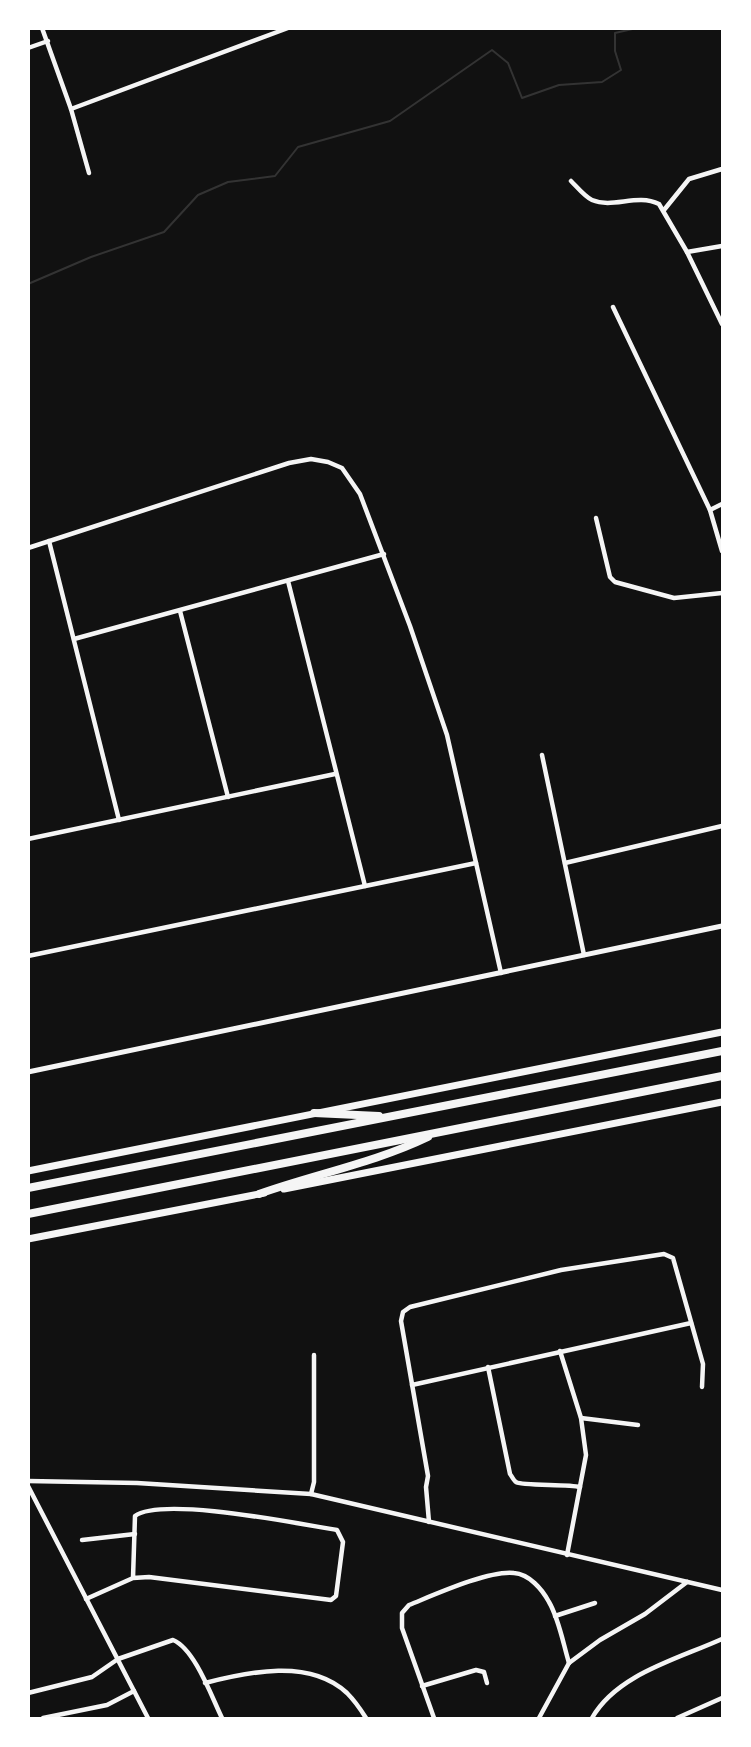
<svg xmlns="http://www.w3.org/2000/svg" width="751" height="1747" font-family="Lato,sans-serif">
	<style>
		.lines { fill: none; stroke-linecap: round; stroke-linejoin: round }
		.stream { stroke: #333; stroke-width: 2 }
		.minor { stroke: #f5f5f5; stroke-width: 4.5 }
		.tertiary { stroke: #f5f5f5; stroke-width: 5 }
		.trunk { stroke: #f5f5f5; stroke-width: 7 }
		.motorway { stroke: #f5f5f5; stroke-width: 8 }
	</style>
	<rect width="100%" height="100%" fill="#111"/>
	<g class="lines">
		<path class="stream" d="M28,284L91,257L164,232L198,195L228,182L275,176L298,147L390,121L492,50L508,63L522,98L559,85L602,82L621,70L615,51V33L637,28"/>
		<g class="minor">
			<path d="M42,28L71,109L288,28"/>
			<path d="M28,48L48,41"/>
			<path d="M71,109L89,173"/>
			<path d="M571,181C577,187 585,197 592,200C613,209 637,193 659,204L687,252L722,324"/>
			<path d="M664,210L689,179L722,169"/>
			<path d="M687,252L722,246"/>
			<path d="M613,307L710,510L722,551"/>
			<path d="M710,510L722,504"/>
			<path d="M596,518L610,577L615,582L674,598L722,593"/>
			<path d="M49,541L119,820"/>
			<path d="M28,548L289,463L311,459L328,462L342,468L360,494L410,626L447,735L501,973"/>
			<path d="M288,581L365,886"/>
			<path d="M180,611L228,797"/>
			<path d="M74,639L384,554"/>
			<path d="M542,755L584,955"/>
			<path d="M28,839L335,774"/>
			<path d="M565,863L722,826"/>
			<path d="M28,956L476,863"/>
			<path d="M560,1351L581,1418L586,1455L567,1555"/>
			<path d="M488,1367L510,1474C511,1475 514,1481 516,1482C521,1486 568,1484 580,1487"/>
			<path d="M412,1385L691,1323"/>
			<path d="M581,1418L638,1425"/>
			<path d="M28,1481L137,1483L311,1494L722,1590"/>
			<path d="M28,1486L148,1718"/>
			<path d="M311,1494L314,1482V1355"/>
			<path d="M429,1522L426,1487L428,1476L401,1321L403,1312L410,1307L561,1270L664,1254L673,1258L703,1364L702,1387"/>
			<path d="M82,1540L135,1534"/>
			<path d="M86,1599L133,1578L149,1577L331,1600L336,1596L343,1542L337,1530C299,1524 162,1496 135,1516L133,1578"/>
			<path d="M555,1616L595,1603"/>
			<path d="M205,1683C248,1672 310,1658 347,1693C354,1700 361,1710 366,1718"/>
			<path d="M422,1686L476,1670L484,1672L487,1683"/>
			<path d="M28,1693L92,1677L118,1659L173,1640C195,1649 212,1698 222,1718"/>
			<path d="M43,1718L107,1705L134,1691"/>
			<path d="M434,1718L402,1628V1613L409,1605C434,1595 489,1570 514,1573C529,1574 542,1589 549,1602C559,1619 563,1643 569,1663"/>
			<path d="M539,1718L569,1663L600,1640L645,1614L687,1582"/>
			<path d="M592,1718C617,1674 678,1659 722,1639"/>
			<path d="M677,1718L722,1698"/>
		</g>
		<path class="tertiary" d="M28,1072L722,926"/>
		<g class="trunk">
			<path d="M28,1171L722,1032"/>
			<path d="M284,1189L722,1102"/>
			<path d="M28,1239L264,1193"/>
		</g>
		<g class="motorway">
			<path d="M314,1113L379,1116"/>
			<path d="M28,1188L722,1051"/>
			<path d="M259,1194C315,1174 374,1163 428,1137"/>
			<path d="M28,1214L722,1076"/>
		</g>
	</g>
	<rect width="751" height="1747" fill="none" stroke="#ffffff" stroke-width="60"/>
</svg>
